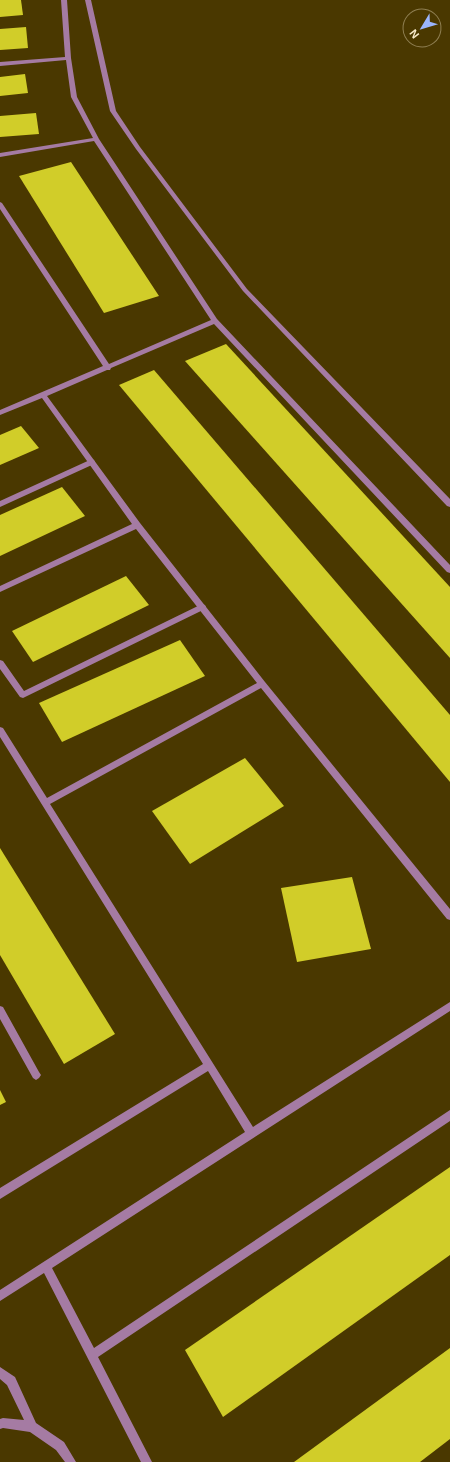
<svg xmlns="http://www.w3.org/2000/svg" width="450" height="1462" font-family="Arial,sans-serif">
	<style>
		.building { fill: #d1cd29 }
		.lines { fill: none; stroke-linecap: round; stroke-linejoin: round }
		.service { fill: #a57ba3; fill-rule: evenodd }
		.minor { fill: #a57ba3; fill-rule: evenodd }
	</style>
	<rect width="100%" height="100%" fill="#4a3800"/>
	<g class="building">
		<path d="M0,0H21L23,15L0,17Z"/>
		<path d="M26,27L28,48L0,50V29Z"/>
		<path d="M25,74L28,93L0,96V77Z"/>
		<path d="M36,113L39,134L0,137V116Z"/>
		<path d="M71,162L159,296L104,313L19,176Z"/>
		<path d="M226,344L450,587V658L185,361Z"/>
		<path d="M154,370L450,715V782L119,385Z"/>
		<path d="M21,426L39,448L0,465V435Z"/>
		<path d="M62,487L85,516L0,556V515Z"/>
		<path d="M126,576L149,605L33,662L12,631Z"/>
		<path d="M180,640L205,676L62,742L39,703Z"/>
		<path d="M245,758L284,806L190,864L152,811Z"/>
		<path d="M0,848L115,1034L64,1064L0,955Z"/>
		<path d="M352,877L371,949L297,962L281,888Z"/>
		<path d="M0,1090L6,1102L0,1105Z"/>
		<path d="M450,1167V1255L223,1417L185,1350Z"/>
		<path d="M450,1348V1439L420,1462H294Z"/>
	</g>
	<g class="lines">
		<g class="service">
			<path d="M92,459L94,460L95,462L94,464L0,507V501Z"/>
			<path d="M202,604L205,605L206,607L205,609L23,698L20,697L0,669V660L3,661L24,691Z"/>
			<path d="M0,1006L3,1007L39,1072L41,1075L39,1078L36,1080L33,1078L0,1019Z"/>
			<path d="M0,1367L15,1377L36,1423L64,1442L76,1462H65L56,1450L30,1432L3,1428L0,1429V1419L3,1418L24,1420L7,1385L0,1379Z"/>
		</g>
		<g class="minor">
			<path d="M61,0H67L71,58L77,97L99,139L217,319L450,565V573L447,572L214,324L111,368L110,370H107L47,396L140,523L265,682L450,909V920L447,919L261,688L50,804L253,1127L450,1002V1011L52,1268L94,1348L450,1110V1121L98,1357L152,1462H141L44,1273L0,1301V1290L245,1132L208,1071L0,1199V1188L203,1064L0,737V727L3,728L47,798L257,683L136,529L0,592V586L132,524L42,398L0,415V410L103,366L0,209V202L2,203L109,364L211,320L94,141L0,157V153L93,138L71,97L66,60L0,66V62L65,57Z"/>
			<path d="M85,0H91L116,111L140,147L247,289L450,499V507L447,506L243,291L136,149L110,111Z"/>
		</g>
	</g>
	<g transform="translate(422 28) rotate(232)"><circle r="19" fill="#4a3800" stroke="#8f7f51"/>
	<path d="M0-3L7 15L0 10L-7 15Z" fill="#9ab5fd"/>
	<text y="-6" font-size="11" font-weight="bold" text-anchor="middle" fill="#f7eaca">N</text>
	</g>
</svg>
